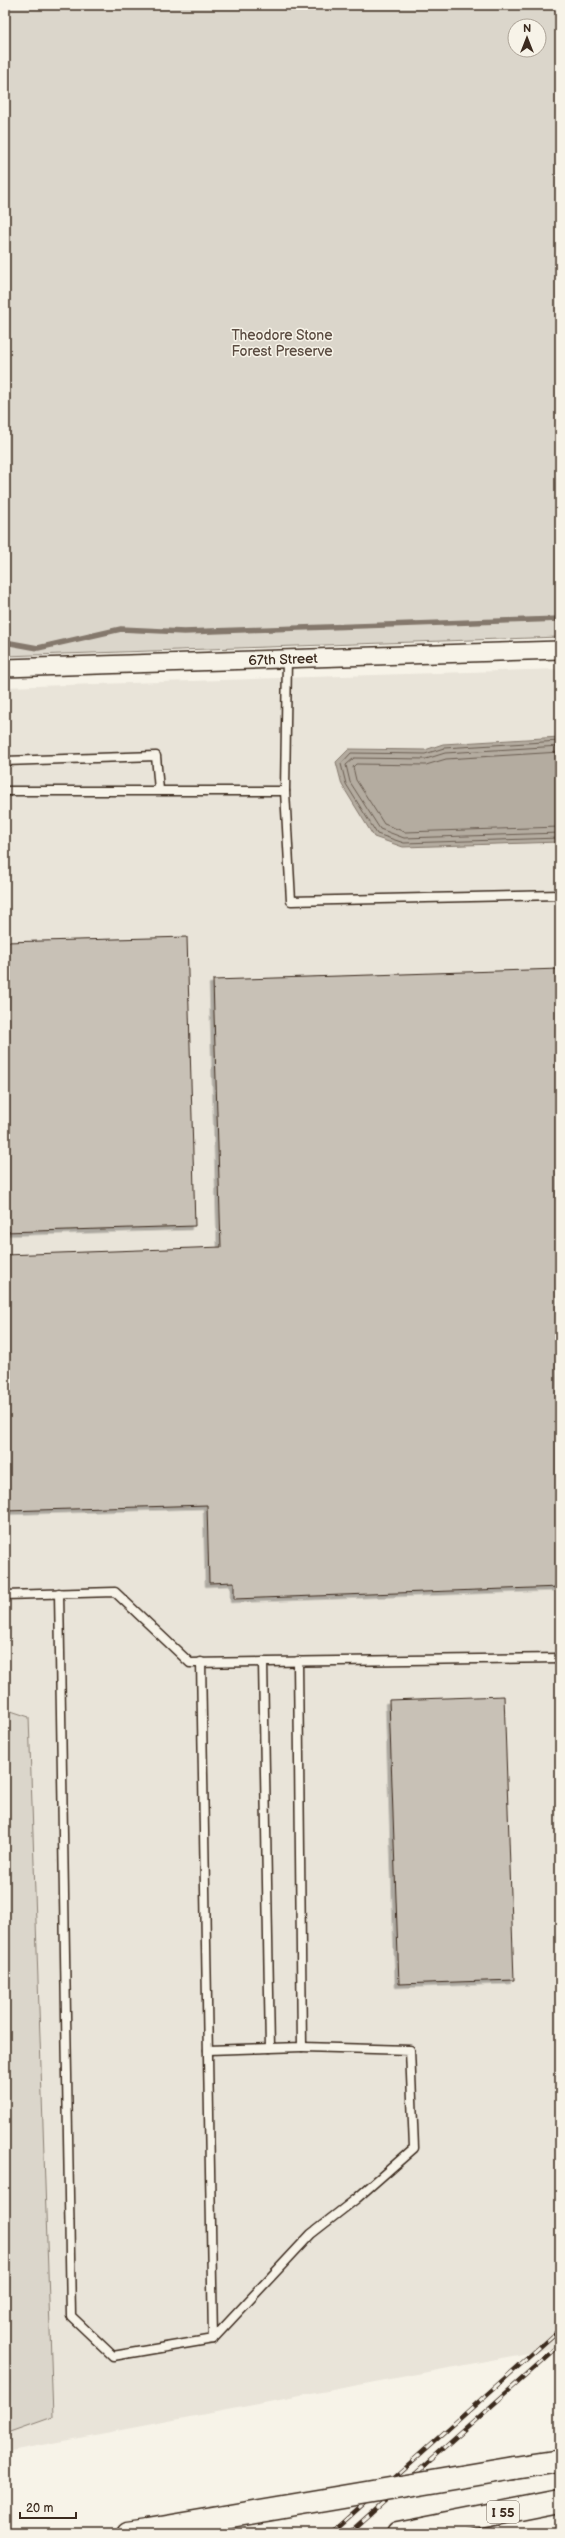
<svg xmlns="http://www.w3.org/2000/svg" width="565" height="2538" font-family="'Balsamiq Sans',sans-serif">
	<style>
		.built { fill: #e9e4d9 }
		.green { fill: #dbd6cb; stroke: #8b8074; fill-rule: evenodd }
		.water { fill: #b4aca0; stroke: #84786c }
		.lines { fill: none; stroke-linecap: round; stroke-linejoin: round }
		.shore { stroke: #6b5e52; stroke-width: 1 }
		.stream { stroke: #84786c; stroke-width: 5.5 }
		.building { fill: #c8c1b6; stroke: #3b2a1e; filter: url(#shadow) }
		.service-casing { stroke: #3b2a1e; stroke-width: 11 }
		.minor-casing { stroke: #3b2a1e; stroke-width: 20 }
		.motorway-casing { stroke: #3b2a1e; stroke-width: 25 }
		.service { stroke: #f7f3e8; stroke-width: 8 }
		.minor { stroke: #f7f3e8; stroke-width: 17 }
		.motorway { stroke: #f7f3e8; stroke-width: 22 }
		.rail-casing { stroke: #3b2a1e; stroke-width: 4.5 }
		.rail { stroke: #f7f3e8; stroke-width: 3; stroke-dasharray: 9; stroke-linecap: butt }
		.motorway-bridge-casing { stroke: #3b2a1e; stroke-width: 25; stroke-linecap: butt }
		.motorway-bridge { stroke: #f7f3e8; stroke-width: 22 }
		.labels { text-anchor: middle; stroke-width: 3; stroke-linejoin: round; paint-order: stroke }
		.shield { fill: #f7f3e8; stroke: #73665b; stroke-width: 1 }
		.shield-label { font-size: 13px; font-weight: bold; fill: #3b2a1e }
		.park-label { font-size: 14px; fill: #5b4c41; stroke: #f7f3e8 }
		.street-label { font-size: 14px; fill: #3b2a1e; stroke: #f7f3e8 }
	</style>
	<defs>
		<filter id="shadow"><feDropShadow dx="-3.5" dy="3.5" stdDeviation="0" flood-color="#0004"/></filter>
	</defs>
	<rect width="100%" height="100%" fill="#f7f3e8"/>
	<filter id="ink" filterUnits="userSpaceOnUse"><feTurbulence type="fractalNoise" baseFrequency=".025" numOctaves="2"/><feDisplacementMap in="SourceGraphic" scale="8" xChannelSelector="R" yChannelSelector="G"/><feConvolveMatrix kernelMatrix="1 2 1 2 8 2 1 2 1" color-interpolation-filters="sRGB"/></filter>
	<g filter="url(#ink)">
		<path class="built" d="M560,669V2347L5,2452V2386L9,2384L5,2282V687Z"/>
		<g class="green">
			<path d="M5,5H560V637L5,656ZM515,26H539V50H515Z"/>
			<path d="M5,1709L29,1717L53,2417L5,2434V2386L9,2384L5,2282Z"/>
		</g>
		<path class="water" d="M560,737V842L403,847L374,837L342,785L336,762L349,749L425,750L443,744Z"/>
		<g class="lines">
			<g class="shore">
				<path d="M560,741L444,748L425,754L351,753L341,764L346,784L377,834L404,843L560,838"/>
				<path d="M560,746L445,753L426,759L354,758L346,765L350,782L380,829L404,838L560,833"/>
				<path d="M560,752L446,759L426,765L356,764L353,767L356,780L384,824L405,832L560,827"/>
			</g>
			<path class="stream" d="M5,642L38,648L121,629L184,632L560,619"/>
		</g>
		<g class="building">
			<path d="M187,937L195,1226L5,1232V942Z"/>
			<path d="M560,969V1587L234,1599V1582L209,1583L207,1505L5,1511V1255L221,1247L213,980Z"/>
			<path d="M504,1696L514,1980L399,1984L389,1700Z"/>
		</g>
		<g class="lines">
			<g class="service-casing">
				<g id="service">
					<path d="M5,761L156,756L159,790"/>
					<path d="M5,791H285L287,659"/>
					<path d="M285,791L291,901L560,895"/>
					<path d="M59,1593L71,2316L113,2356L213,2339L201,1662"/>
					<path d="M5,1595L115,1592L190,1663L560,1658"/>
					<path d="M263,1662L270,2048L302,2047L298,1661"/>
					<path d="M208,2050L270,2048"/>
					<path d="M213,2339L311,2234L356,2199L414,2148L410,2050L302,2047"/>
				</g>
			</g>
			<g class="minor-casing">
				<path id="minor" d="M5,668L560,650"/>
			</g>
			<g class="motorway-casing">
				<g id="motorway">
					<path d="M514,2468L560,2461"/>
					<path d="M127,2533L148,2530"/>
					<path d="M398,2533L560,2501"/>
				</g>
			</g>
			<use href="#service" class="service"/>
			<use href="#minor" class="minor"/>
			<use href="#motorway" class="motorway"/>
			<g class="rail-casing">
				<g id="rail">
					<path d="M332,2533L560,2329"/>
					<path d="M349,2533L560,2345"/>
				</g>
			</g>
			<use href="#rail" class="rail"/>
			<g class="motorway-bridge-casing">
				<path id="motorway-bridge" d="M148,2530L514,2468"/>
			</g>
			<use href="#motorway-bridge" class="motorway-bridge"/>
		</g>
	</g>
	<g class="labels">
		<rect class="shield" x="487" y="2501" width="32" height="22" rx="3"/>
		<g class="shield-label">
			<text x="503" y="2517">I 55</text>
		</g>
		<g class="park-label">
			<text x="282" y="340">Theodore Stone<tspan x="282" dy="16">Forest Preserve</tspan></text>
		</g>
		<g class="street-label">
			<text transform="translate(283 659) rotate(-2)" y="5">67th Street</text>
		</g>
	</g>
	<rect width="565" height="2538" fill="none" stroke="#f7f3e8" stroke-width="20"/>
	<rect x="10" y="10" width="545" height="2518" fill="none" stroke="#3b2a1e" stroke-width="1.5" filter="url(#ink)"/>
	<g transform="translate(527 38)"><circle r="19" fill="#f7f3e8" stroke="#aca397"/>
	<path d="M0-3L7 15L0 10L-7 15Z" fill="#3b2a1e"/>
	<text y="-6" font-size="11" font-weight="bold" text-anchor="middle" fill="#3b2a1e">N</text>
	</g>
	<path d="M20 2512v6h56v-6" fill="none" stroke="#3b2a1e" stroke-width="2"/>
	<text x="26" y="2512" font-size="12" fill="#3b2a1e" stroke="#f7f3e8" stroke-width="3" paint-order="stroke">20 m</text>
</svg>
